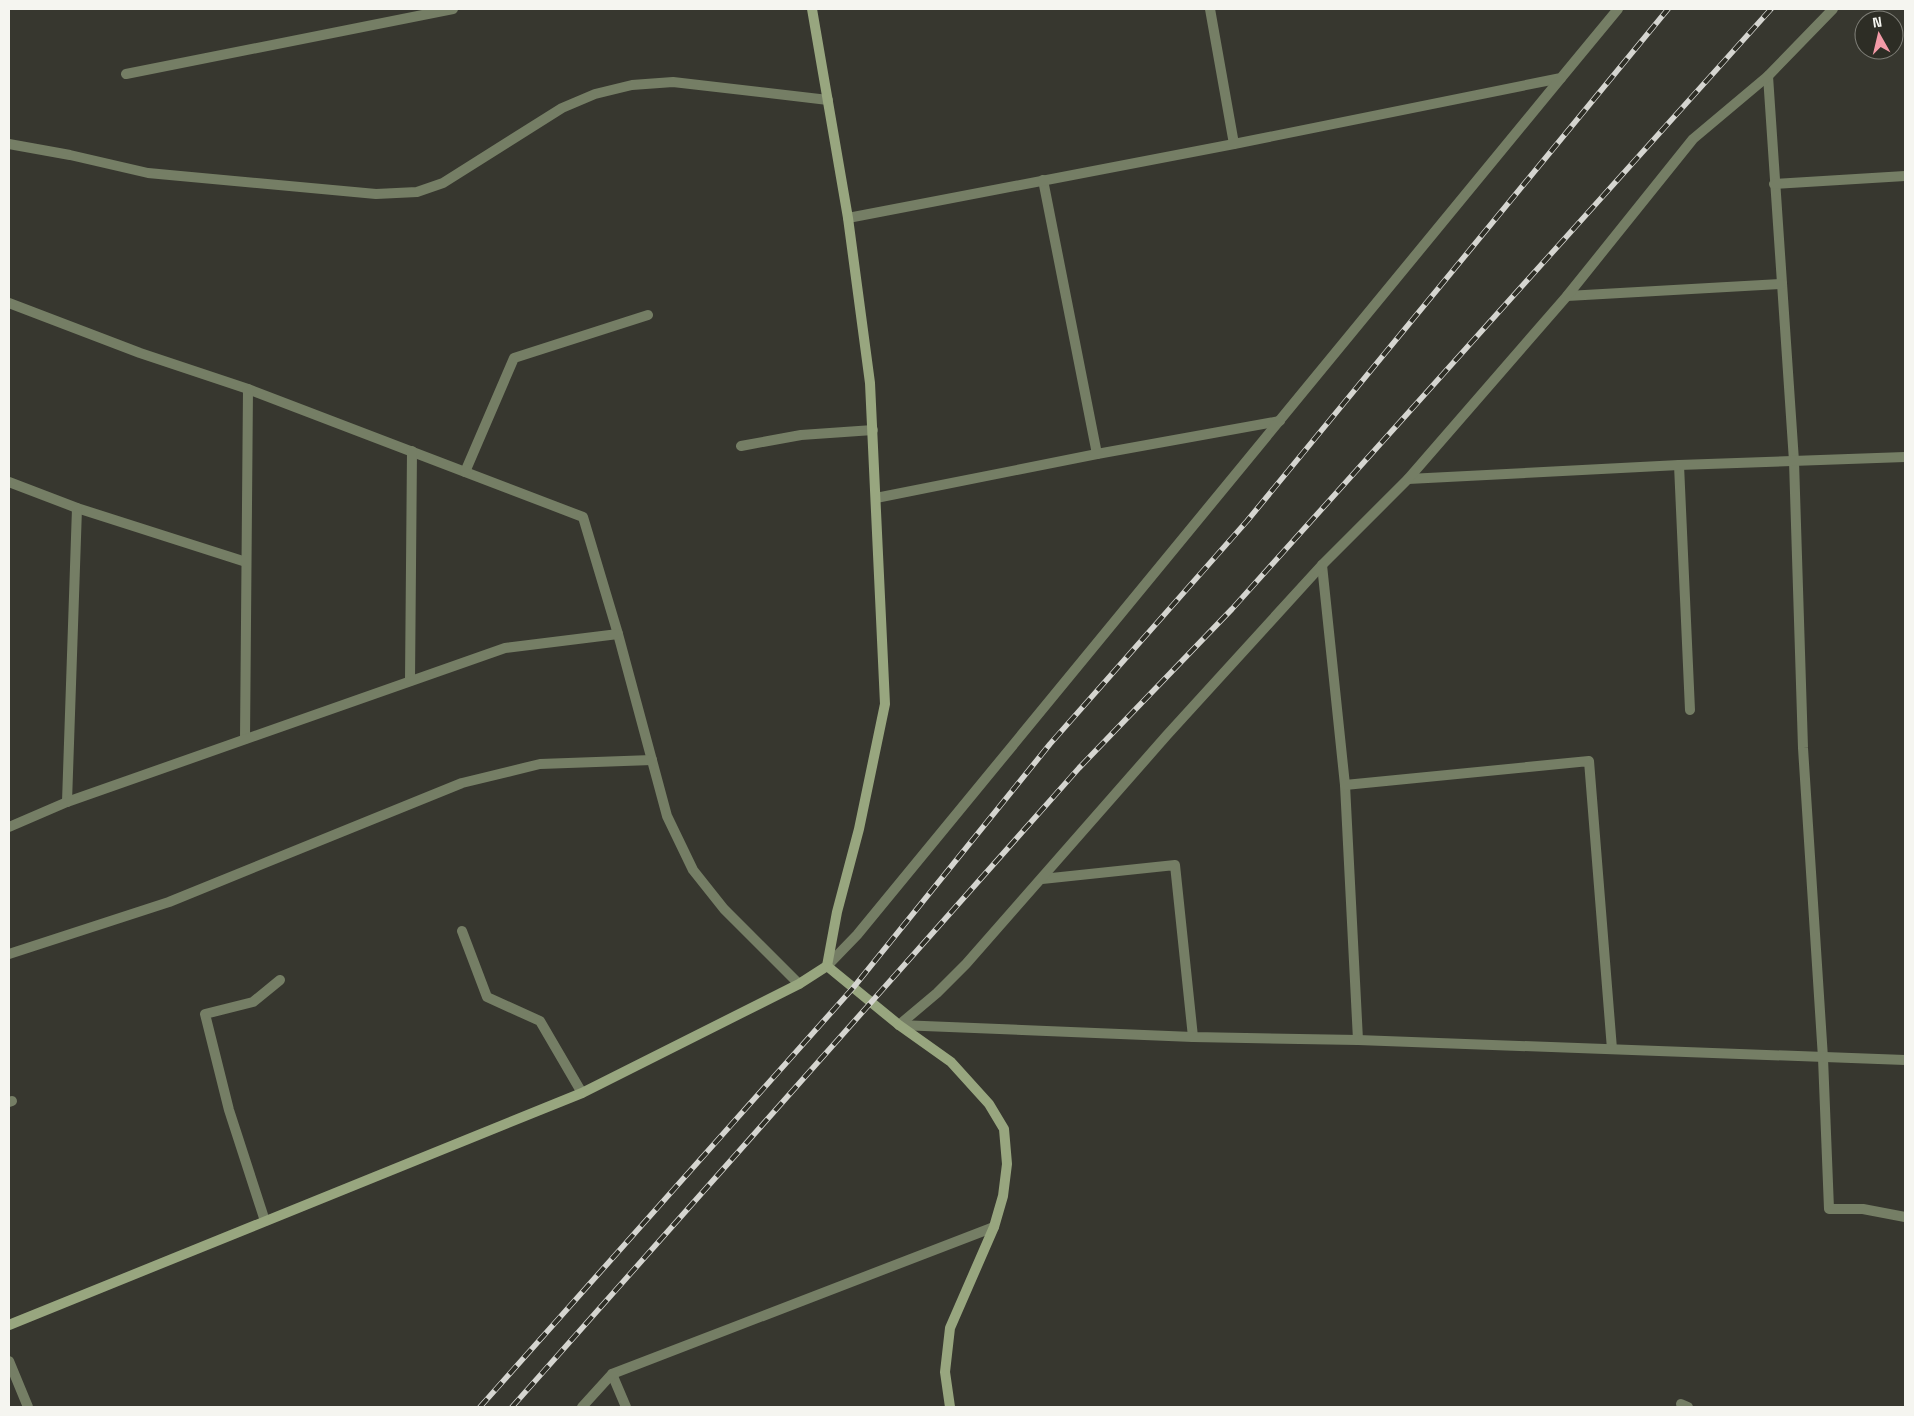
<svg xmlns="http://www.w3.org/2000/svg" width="1914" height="1416" font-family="'Space Grotesk',sans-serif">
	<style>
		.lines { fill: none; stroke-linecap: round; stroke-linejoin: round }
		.street { stroke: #757e65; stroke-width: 10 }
		.secondary { stroke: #98a67f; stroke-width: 10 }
		.rail-casing { stroke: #d5d5d0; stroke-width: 5.5 }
		.rail { stroke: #2d2d25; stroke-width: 4; stroke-dasharray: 11; stroke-linecap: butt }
	</style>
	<rect width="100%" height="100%" fill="#37372f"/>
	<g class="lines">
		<g class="street">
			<path d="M1210,9L1234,144"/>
			<path d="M126,74L453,9"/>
			<path d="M1768,76L1794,461L1803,748L1823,1058L1829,1209H1863L1905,1217"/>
			<path d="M9,144L70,155L148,173L376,194L417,192L443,183L562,108L595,94L632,85L673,82L828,100"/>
			<path d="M1043,180L1097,454"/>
			<path d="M1774,184L1905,176"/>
			<path d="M848,218L1234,144L1561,78L1618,9"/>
			<path d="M1567,296L1782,284"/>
			<path d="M9,303L140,353L248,389L583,517L618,634L667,816L693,870L724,909L799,984"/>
			<path d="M741,446L801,435L873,430"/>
			<path d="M1679,465L1690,710"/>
			<path d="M465,472L514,358L648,315"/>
			<path d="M1408,479L1679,465L1905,457"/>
			<path d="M9,482L77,508L246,562"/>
			<path d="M876,498L1097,454L1280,421"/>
			<path d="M1322,565L1345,785L1358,1040"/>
			<path d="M410,681L412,451"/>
			<path d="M245,739L248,389"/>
			<path d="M1345,785L1589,761L1612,1049"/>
			<path d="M67,802L77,508"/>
			<path d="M9,827L67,802L505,648L618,634"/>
			<path d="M1042,879L1175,865L1193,1037"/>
			<path d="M462,931L487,997L540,1021L582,1093"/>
			<path d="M9,954L169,902L462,783L540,764L652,760"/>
			<path d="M827,966L857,935L1561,78"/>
			<path d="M899,1025L937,993L966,964L1167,735L1322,565L1408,479L1567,296L1693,139L1768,76L1833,9"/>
			<path d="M899,1025L1193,1037L1358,1040L1905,1060"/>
			<path d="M9,1102L12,1101"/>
			<path d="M265,1221L229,1110L205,1014L253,1002L280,980"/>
			<path d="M9,1361L28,1407"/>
			<path d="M612,1374L626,1407"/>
			<path d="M1681,1404L1688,1407"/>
			<path d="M582,1407L612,1374L994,1227"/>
		</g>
		<g class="secondary">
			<path d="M812,9L848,218L870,383L885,704L859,829L837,912L827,966L899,1025L951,1062L989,1104L1004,1129L1007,1164L1003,1196L994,1227L950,1328L945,1372L950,1407"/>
			<path d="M9,1325L582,1093L799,984L827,966"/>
		</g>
		<g class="rail-casing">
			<g id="rail">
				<path d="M480,1407L853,988L1050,744L1247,521L1668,9"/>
				<path d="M512,1407L1079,768L1232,609L1771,9"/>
			</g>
		</g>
		<use href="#rail" class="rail"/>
	</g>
	<rect width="1914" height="1416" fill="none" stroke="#f5f5f0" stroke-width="20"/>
	<g transform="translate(1879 35) rotate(352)"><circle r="24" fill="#2d2d25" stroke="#7d7d76"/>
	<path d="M0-4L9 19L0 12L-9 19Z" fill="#f39aa7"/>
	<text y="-8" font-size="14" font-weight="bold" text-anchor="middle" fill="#f5f5f0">N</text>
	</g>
</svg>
